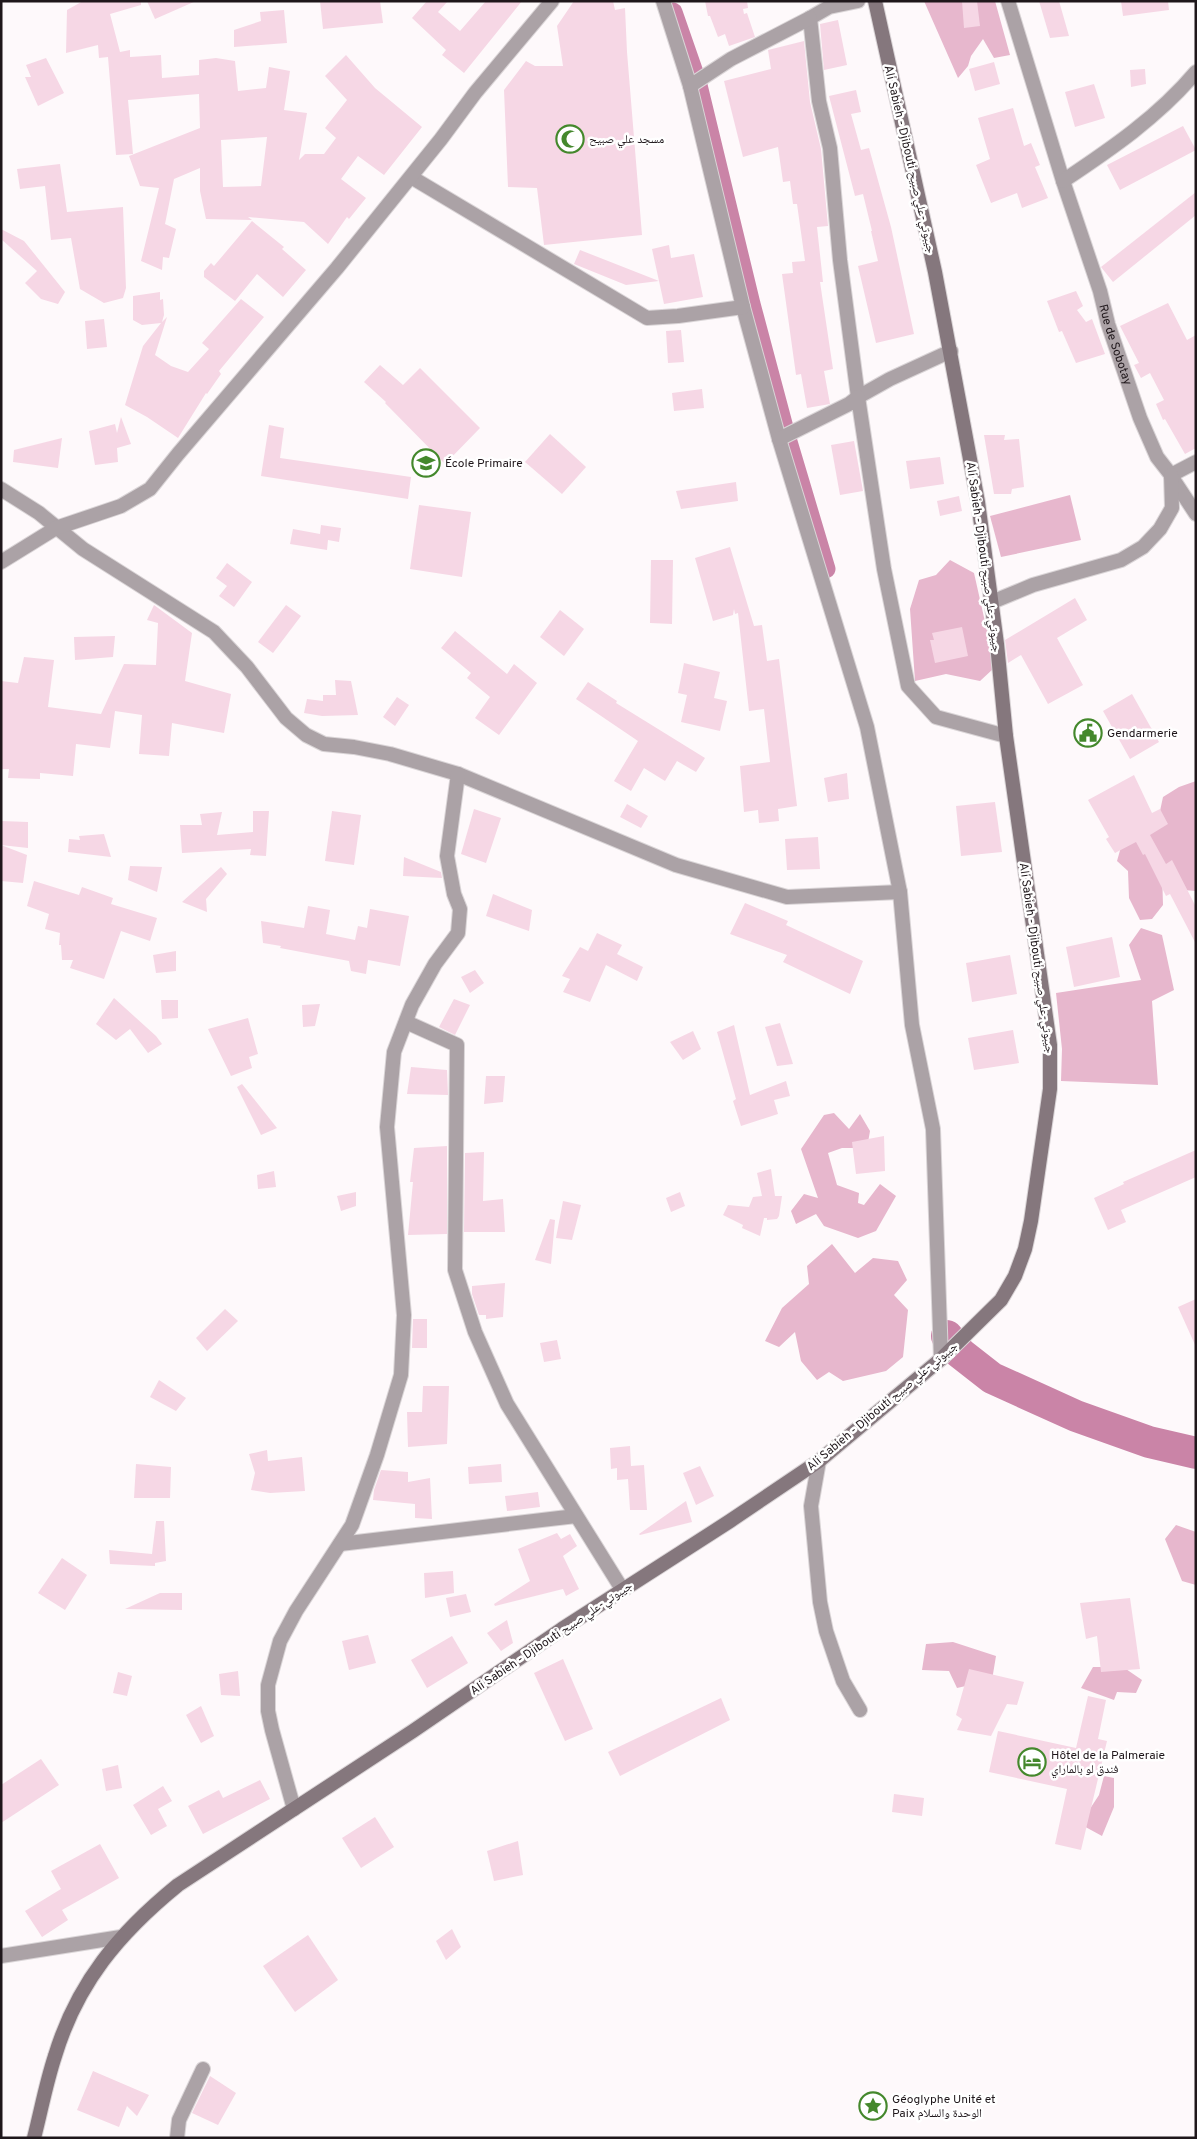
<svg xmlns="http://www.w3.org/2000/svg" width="1197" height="2139" font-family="Overpass,'Noto Naskh Arabic',sans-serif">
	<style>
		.green { fill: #e7b7cd }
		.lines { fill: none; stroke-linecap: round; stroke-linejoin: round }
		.canal { stroke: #ca84a7; stroke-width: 19 }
		.river { stroke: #ca84a7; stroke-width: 32 }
		.building { fill: #f6d7e5; fill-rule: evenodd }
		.minor-casing { stroke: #dad5d7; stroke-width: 16 }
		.tertiary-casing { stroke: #dad5d7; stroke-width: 16 }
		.secondary-casing { stroke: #dad5d7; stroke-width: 16 }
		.minor { stroke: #aba2a6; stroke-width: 14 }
		.tertiary { stroke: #aba2a6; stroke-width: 14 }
		.secondary { stroke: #85777d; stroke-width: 14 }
		.labels { text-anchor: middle; stroke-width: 5; stroke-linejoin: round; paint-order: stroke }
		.poi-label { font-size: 12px; fill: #1f171b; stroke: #fff; text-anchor: start }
		.street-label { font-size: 12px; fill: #1f171b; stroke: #fff }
	</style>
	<rect width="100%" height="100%" fill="#fef9fb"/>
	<g class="green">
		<path d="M924,1H995L1010,55L994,58L983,39L971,56L968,66L958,78Z"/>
		<path d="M1070,495L1081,540L1001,557L990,516Z"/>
		<path d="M950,560L974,573L990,644L993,669L980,681L946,674L915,681L910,609L919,580L936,575Z"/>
		<path d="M1196,781V891L1183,890L1162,872L1163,905L1152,919L1140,920L1129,898L1128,871L1117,861L1121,847L1157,825L1163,797L1179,787Z"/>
		<path d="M1141,928L1162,935L1174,990L1152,1001L1158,1085L1061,1081L1062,1049L1056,993L1141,980L1129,945Z"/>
		<path d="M834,1113L849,1129L860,1114L870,1131L867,1148H842L828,1153L837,1185L859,1193L858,1203L864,1205L880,1184L896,1196L876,1231L858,1238L824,1226L816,1214L796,1224L791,1211L804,1194L818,1198L801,1149L824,1115Z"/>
		<path d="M832,1244L855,1273L873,1258L898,1261L907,1280L894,1295L908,1310L903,1357L886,1371L843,1381L829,1372L817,1380L801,1361L795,1332L779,1347L765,1341L782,1308L809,1284L807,1266Z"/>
		<path d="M1176,1525L1196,1532V1585L1182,1581L1165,1539Z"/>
		<path d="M953,1642L996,1656L992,1680L957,1688L949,1671L922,1670L926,1644Z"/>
		<path d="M1093,1667H1123L1142,1680L1136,1693L1117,1692L1114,1700L1081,1688Z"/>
		<path d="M1104,1776L1114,1778V1807L1102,1836L1080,1824L1099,1795Z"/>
	</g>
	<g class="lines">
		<path class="canal" d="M673,12L697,81L751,304L786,435L826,569"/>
		<path class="river" d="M947,1336L960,1353L992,1378L1076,1416L1149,1442L1196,1453"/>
	</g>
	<g class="building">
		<path d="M83,1H141V5L110,14L120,52L130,50V57L161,55L162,78L199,75V60L216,58L235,61L238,91L266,88L269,67L290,71L284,110L307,113L299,160L305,154H324L336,138L325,128L347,100L325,76L346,55L375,88L422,127L384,175L358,156L341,179L366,198L349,219L347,217L328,244L304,222L248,217L252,220L206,219L200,191V168L174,179L165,224L176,229L169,258L163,257L162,270L141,261L159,188L140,186L129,156L200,128L199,94L128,100L133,154L116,155L108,57L99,58L98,45L66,53L67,10ZM267,137L261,186L223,187L221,140Z"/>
		<path d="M147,1H196L155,19Z"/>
		<path d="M320,1H380L383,23L323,29Z"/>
		<path d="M427,1H448L438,12L460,31L486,1H522L464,73L442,55L446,50L412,18Z"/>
		<path d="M574,1H613L615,10L625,8L627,52L642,235L544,245L537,188L508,187L504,90L526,61L535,66H563L557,26Z"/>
		<path d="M705,1H747L748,8L743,9L744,14L747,13L755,37L729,46L725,34L718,37L710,16H708Z"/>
		<path d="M962,1H977L980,26L964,28Z"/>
		<path d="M1039,1H1059L1069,36L1050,38Z"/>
		<path d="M1121,1H1168L1169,10L1123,16Z"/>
		<path d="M284,10L287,43L234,47V30L261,21L260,12Z"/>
		<path d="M838,20L847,65L824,70L820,24Z"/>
		<path d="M804,41L810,102L821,149L828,226L817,227L823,282H820L833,369L824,371L830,404L807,408L801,374L796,375L782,274L793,273L792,262L805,261L797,204H793L790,181L783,182L778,147L743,157L724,81L771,69L768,50Z"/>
		<path d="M46,58L64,93L38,106L25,77H31L26,65Z"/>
		<path d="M994,62L1000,84L975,91L969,69Z"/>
		<path d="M1145,69L1146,84L1131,87L1130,70Z"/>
		<path d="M1094,84L1105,118L1075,127L1065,92Z"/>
		<path d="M856,90L861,112L851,114L861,150L869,148L891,227L914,334L876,343L858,266L878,261L871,231H872L863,194L855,196L829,96Z"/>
		<path d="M1013,108L1024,146L1031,143L1040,165L1035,167L1048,198L1022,208L1017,193L991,203L976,165L990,159L978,118Z"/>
		<path d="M1183,126L1196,150L1120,190L1107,165Z"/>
		<path d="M60,164L67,212L123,207L126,288L123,298L104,303L80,289L71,238L51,240L45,186L20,189L17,169Z"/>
		<path d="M1196,192V215L1113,282L1101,267Z"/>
		<path d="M252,221L284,247L282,249L306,270L283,297L257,274L235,301L204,277V271L211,263L214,266Z"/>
		<path d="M1,229L24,241L65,292L58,304L41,299L25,283L37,271L1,239Z"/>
		<path d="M669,245L671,258L694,254L703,297L664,304L659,281L626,285L574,264L580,250L659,281L652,249Z"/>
		<path d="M1076,291L1083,306L1077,310L1086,322L1092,319L1105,354L1076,363L1062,331L1059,332L1047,301Z"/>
		<path d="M160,292V300L163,299L164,315L162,322L167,317L155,355L171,366L188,372L209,349L202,343L241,299L264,317L219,371L221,374L207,394L206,393L178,438L147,417L125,405L143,346L161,323L142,325L133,320V296Z"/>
		<path d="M1168,303L1187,340L1196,335V448L1185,454L1165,419L1163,420L1156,404L1164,400L1150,373L1141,378L1134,365L1139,363L1120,326Z"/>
		<path d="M104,319L107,347L87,349L85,321Z"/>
		<path d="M681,330L684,362L668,363L666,331Z"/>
		<path d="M380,365L403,385L420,368L480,428L445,464L385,403L386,402L364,382Z"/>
		<path d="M702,389L704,408L674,411L672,393Z"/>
		<path d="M121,417L131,444L117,448L118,462L95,465L89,431L115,424L117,433Z"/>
		<path d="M269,425L284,428L280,458L411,477L408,499L261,476Z"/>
		<path d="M550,434L586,467L562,494L525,462Z"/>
		<path d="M984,435H1005L1004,440L1019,439L1024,487L1012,489L1011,494H994Z"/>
		<path d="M62,438L58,468L13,462L14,450Z"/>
		<path d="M854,441L863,491L840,495L831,445Z"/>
		<path d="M940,457L944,484L910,489L906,461Z"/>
		<path d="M736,482L738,501L681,509L676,491Z"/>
		<path d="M959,496L962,511L940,516L937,501Z"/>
		<path d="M419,505L471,512L462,577L410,569Z"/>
		<path d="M321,525L341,528L339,542L328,540L327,550L290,544L293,529L320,534Z"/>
		<path d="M730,547L754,626L762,625L767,661L779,659L797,806L778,809L779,821L759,823L758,810L744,812L740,766L770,762L764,709L749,711L738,613L735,614L734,609L733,615L713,621L695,558Z"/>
		<path d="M651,560H673L672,624L650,623Z"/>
		<path d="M227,563L252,582L234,607L219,596L227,586L216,578Z"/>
		<path d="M1075,598L1087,620L1057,638L1083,685L1048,704L1021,655L1008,663L1005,640Z"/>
		<path d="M154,605L192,633L185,681L231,694L224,733L172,723L169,756L139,754L142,715L115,711L110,748L76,744L73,776L40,773V779L8,778L9,769H1V681L18,683L24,657L54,660L48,707L101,714L124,664L156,665L158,623L147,620Z"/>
		<path d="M286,605L301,616L273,653L258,642Z"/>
		<path d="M560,610L584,629L564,656L540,637Z"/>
		<path d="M962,627L968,656L935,663L930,640H934L932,633Z"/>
		<path d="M455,631L507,674L514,664L537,683L499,735L475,718L490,697L467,678L471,673L441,648Z"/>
		<path d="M115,636L113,657L75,660L74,637Z"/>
		<path d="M684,663L720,672L714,698L727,701L720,731L681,722L687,695L678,693Z"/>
		<path d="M335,680L351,681L358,715L322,716L304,713L307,699L323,701V695H336Z"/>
		<path d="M588,682L617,701L616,703L705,758L696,772L677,761L665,781L644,768L631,791L614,781L638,741L576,699Z"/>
		<path d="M1132,694L1159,742L1130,759L1103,711Z"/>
		<path d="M397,697L409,705L395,726L383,717Z"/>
		<path d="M847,773L849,799L828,802L824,778Z"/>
		<path d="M1134,775L1152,813L1160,809L1168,824L1150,835L1166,864L1172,860L1196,907V944L1170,894L1166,896L1145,854L1143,855L1136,842L1115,853L1106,839L1109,837L1088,800Z"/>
		<path d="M995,802L1002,852L961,856L956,806Z"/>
		<path d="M627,804L648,816L641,828L620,817Z"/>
		<path d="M474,809L501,818L486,863L461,854Z"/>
		<path d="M253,811H269L266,856L250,855L251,849L182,853L180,825H202L200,814L222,812L217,835L253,832Z"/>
		<path d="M332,811L361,815L354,865L325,861Z"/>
		<path d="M1,821L28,822V848L1,845Z"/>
		<path d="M104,834L111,857L68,852L69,839L80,840L79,836Z"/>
		<path d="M818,837L820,869L787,870L785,839Z"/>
		<path d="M1,845L27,855L23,883L1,881Z"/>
		<path d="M404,857L441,872L442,878L403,876Z"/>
		<path d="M130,866L162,867L157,892L128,880Z"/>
		<path d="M221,867L227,874L206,899L207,912L182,902Z"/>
		<path d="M34,881L79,895L82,887L113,898L111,904L157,918L150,941L121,931L104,979L70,968L73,960H62L61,945H59L60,933L45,929L49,914L27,906Z"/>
		<path d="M493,894L532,910L529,931L486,916Z"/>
		<path d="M745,903L788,921L786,925L863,961L850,994L783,962L787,955L730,934Z"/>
		<path d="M308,906L330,910L326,934L355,940L358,926L367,928L370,909L409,916L400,966L368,960L366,974L351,971L349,961L280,948L281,946L263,943L261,921L304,928Z"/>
		<path d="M597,933L622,945L617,954L643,967L637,981L606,965L590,1002L563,992L570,979L562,976L580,947L588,951Z"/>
		<path d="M1112,937L1120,977L1074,987L1066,947Z"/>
		<path d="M176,951V971L156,973L153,955Z"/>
		<path d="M1010,955L1017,994L972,1002L966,963Z"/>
		<path d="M475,970L484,983L470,993L461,977Z"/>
		<path d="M114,998L156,1036L162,1044L148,1053L130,1029L116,1040L96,1024Z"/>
		<path d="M454,999L470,1005L455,1035L439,1027Z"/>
		<path d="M161,1000H178V1018L162,1019Z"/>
		<path d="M320,1004L315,1026L303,1027L302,1005Z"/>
		<path d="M248,1018L258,1054L249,1057L252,1068L231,1076L208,1029Z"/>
		<path d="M780,1023L793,1064L777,1066L765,1027Z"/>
		<path d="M734,1025L750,1095L786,1081L790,1096L774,1100L778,1114L741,1126L733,1101L736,1099L717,1032Z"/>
		<path d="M1013,1030L1019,1063L974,1070L968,1038Z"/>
		<path d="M693,1031L701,1049L683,1060L670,1042Z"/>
		<path d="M411,1067L447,1070L448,1095L407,1094Z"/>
		<path d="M486,1076H505L503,1102L484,1104Z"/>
		<path d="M242,1084L277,1128L261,1135L237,1087Z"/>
		<path d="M884,1136L885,1171L856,1174L852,1142Z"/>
		<path d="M447,1146V1234L408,1235L413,1182H410L414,1148Z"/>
		<path d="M1196,1150V1177L1121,1210L1126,1222L1108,1230L1094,1198L1124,1184L1123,1182Z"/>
		<path d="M484,1152L483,1201L503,1199L505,1232H464L465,1153Z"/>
		<path d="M771,1169L775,1196H782L779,1216L777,1219L767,1220V1218H764L760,1236L742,1228L743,1225L723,1215L728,1205L749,1207L753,1197L762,1196L757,1173Z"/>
		<path d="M274,1171L276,1187L258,1189L257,1175Z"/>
		<path d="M356,1192V1206L341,1211L337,1196Z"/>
		<path d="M680,1192L685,1206L671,1212L666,1198Z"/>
		<path d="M563,1201L581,1205L572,1240L556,1238Z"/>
		<path d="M550,1219L555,1220L551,1264L535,1260Z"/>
		<path d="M505,1283L503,1317L486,1319V1315H479L472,1294V1286Z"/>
		<path d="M1196,1299V1347L1178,1307Z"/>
		<path d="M225,1309L238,1321L207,1351L196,1338Z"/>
		<path d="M413,1319H427V1348H412Z"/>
		<path d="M557,1340L561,1359L544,1362L540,1343Z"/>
		<path d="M159,1380L186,1398L176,1411L150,1397Z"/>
		<path d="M423,1386H449L447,1444L408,1447L407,1412H422Z"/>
		<path d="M630,1446L631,1466L644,1465L647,1510H630L628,1479L617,1480V1468L611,1469L610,1448Z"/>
		<path d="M267,1450L268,1461L302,1457L305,1491L270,1493L251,1490L255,1473L249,1454Z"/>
		<path d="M136,1464L171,1467L170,1498H134Z"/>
		<path d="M501,1464L502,1482L469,1484L468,1467Z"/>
		<path d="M700,1466L714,1496L696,1505L683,1473Z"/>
		<path d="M381,1470L408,1472V1482L430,1478L432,1519L415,1518V1504L373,1500L374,1490Z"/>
		<path d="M538,1492L540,1507L507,1511L505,1496Z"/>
		<path d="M686,1501L692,1522L640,1535L639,1534Z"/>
		<path d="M156,1521H164L166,1561L155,1563V1566L110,1564L109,1550L152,1554Z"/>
		<path d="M557,1533L561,1539L570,1534L577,1546L563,1556L579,1589L566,1596L563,1589L495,1606L494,1604L530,1581L518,1549Z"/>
		<path d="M62,1558L87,1575L65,1610L38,1593Z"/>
		<path d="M453,1571L454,1593L425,1598L424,1573Z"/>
		<path d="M160,1593H182V1610L125,1609Z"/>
		<path d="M466,1594L471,1612L450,1617L446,1598Z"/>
		<path d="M1130,1598L1140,1669L1101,1672L1097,1636L1086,1639L1080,1603Z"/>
		<path d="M507,1620L513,1643L501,1651L487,1633Z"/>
		<path d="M368,1635L376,1663L349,1670L342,1641Z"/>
		<path d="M452,1636L468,1663L427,1688L411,1660Z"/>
		<path d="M563,1659L593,1729L565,1741L534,1673Z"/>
		<path d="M969,1669L1024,1682L1017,1705L1007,1704L991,1736L957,1730L962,1719L956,1715Z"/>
		<path d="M238,1671L240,1696L221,1695L219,1674Z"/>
		<path d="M118,1672L132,1676L127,1696L113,1693Z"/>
		<path d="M1088,1696L1106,1700L1098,1739L1107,1741L1081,1850L1055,1844L1067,1789L989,1772L998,1731L1076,1748Z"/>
		<path d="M721,1698L730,1720L620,1776L608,1752Z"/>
		<path d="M201,1706L214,1736L201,1743L186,1715Z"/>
		<path d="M41,1759L59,1785L1,1823V1785Z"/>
		<path d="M118,1765L122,1788L106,1791L102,1769Z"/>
		<path d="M260,1780L270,1799L203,1834L188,1806L219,1790L223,1798Z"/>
		<path d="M163,1786L172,1801L158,1809L167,1826L151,1835L133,1805Z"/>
		<path d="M894,1794L924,1798L922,1816L892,1812Z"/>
		<path d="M375,1817L394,1847L361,1868L342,1838Z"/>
		<path d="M518,1841L523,1875L494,1881L487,1851Z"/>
		<path d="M100,1844L119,1878L62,1910L68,1920L42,1937L25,1911L61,1889L51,1871Z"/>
		<path d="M452,1929L461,1947L446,1960L436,1941Z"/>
		<path d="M308,1935L338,1980L295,2012L263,1966Z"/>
		<path d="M93,2071L149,2095L137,2116L127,2106L119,2127L77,2110Z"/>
		<path d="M210,2076L236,2093L218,2125L192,2113Z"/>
	</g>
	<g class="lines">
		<g class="minor-casing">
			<g id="minor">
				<path d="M663,1L690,86L743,307L779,439L867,727L900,892L912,1025L933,1129L941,1359"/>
				<path d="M858,1L829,7L810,18L819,101L830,148L840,260L858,397L890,379L951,351"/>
				<path id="s1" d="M1008,1L1063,181L1100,291L1108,324L1140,418L1157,457L1171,475L1196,462"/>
				<path d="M690,86L731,59L810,18"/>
				<path d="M411,177L647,318L678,316L743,307"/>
				<path d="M1063,181C1111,149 1158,117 1196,72"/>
				<path d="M779,439L849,404L858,397L884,569L908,686L936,717L1006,736"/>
				<path d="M1171,476L1196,514"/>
				<path d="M1,489L39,513L83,549L214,632L247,667L286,718L306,735L324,744L354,747L390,754L458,774L676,865L787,897L900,892"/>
				<path d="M992,602L1033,585L1121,560L1143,547L1160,529L1172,508L1171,475"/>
				<path d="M406,1022L457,1045L455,1270L475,1332L507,1404L622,1589"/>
				<path d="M819,1461L811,1506L820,1602L826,1631L843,1681L860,1710"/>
				<path d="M340,1544L576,1516"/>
				<path d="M294,1809L272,1730L268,1711V1685L280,1641L296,1611L352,1525L377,1455L401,1375L404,1315L387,1127L394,1052L412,1005L435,964L458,933L460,909L454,894L447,856L458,774"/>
				<path d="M177,2138L179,2120L203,2069"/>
			</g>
		</g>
		<g class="tertiary-casing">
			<g id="tertiary">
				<path d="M1,562L56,528L121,506L150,489L178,454L337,268L441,139L475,93L552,1"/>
				<path d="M1,1956L121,1937"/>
			</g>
		</g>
		<g class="secondary-casing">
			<path id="secondary" d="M34,2138C41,2111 46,2083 55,2056C77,1983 119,1933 178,1885L413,1731L562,1629L730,1521L819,1461L941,1359L1001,1300L1015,1276L1025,1249L1031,1221L1050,1089V1045L1006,736L997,644L978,502L935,272L875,1"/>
		</g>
		<use href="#minor" class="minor"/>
		<use href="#tertiary" class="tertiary"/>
		<use href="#secondary" class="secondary"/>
	</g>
	<defs>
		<g id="mosque-ring" transform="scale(1.4375)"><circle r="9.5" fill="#fff" stroke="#44882c" stroke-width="1.5"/><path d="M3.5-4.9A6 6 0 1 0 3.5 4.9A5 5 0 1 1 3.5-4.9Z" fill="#44882c"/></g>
		<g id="school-ring" transform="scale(1.4375)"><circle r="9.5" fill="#fff" stroke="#44882c" stroke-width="1.5"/><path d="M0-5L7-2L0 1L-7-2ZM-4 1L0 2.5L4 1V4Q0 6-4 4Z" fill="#44882c"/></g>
		<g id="civic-ring" transform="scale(1.4375)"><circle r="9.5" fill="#fff" stroke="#44882c" stroke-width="1.5"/><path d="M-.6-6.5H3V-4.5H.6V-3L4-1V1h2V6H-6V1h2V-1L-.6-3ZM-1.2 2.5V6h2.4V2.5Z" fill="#44882c"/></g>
		<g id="hotel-ring" transform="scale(1.4375)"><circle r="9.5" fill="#fff" stroke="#44882c" stroke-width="1.5"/><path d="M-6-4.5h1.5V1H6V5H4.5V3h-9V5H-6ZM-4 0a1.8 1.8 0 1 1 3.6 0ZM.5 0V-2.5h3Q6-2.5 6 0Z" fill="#44882c"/></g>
		<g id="sight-ring" transform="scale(1.4375)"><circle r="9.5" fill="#fff" stroke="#44882c" stroke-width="1.5"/><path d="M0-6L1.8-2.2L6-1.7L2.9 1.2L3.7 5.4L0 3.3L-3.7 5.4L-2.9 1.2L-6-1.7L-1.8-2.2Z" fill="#44882c"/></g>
	</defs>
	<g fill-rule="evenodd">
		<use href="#mosque-ring" x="570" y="139"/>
		<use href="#school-ring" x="426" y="463"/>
		<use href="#civic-ring" x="1088" y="733"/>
		<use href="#hotel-ring" x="1032" y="1762"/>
		<use href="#sight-ring" x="873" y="2106"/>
	</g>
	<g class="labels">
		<g class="poi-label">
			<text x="589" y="143">مسجد علي صبيح</text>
			<text x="445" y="467">École Primaire</text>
			<text x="1107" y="737">Gendarmerie</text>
			<text x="1051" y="1759">Hôtel de la Palmeraie<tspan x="1051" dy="14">فندق لو بالماراي</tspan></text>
			<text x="892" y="2103">Géoglyphe Unité et<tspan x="892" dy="14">Paix الوحدة والسلام</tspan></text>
		</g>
		<g class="street-label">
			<text transform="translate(910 159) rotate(77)" y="4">Ali Sabieh - Djibouti جيبوتي-علي صبيح</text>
			<text dy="4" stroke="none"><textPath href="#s1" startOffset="360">Rue de Sobotay</textPath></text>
			<text transform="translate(984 557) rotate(82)" y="4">Ali Sabieh - Djibouti جيبوتي-علي صبيح</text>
			<text transform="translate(1037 958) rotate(82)" y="4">Ali Sabieh - Djibouti جيبوتي-علي صبيح</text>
			<text transform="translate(882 1406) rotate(-40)" y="4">Ali Sabieh - Djibouti جيبوتي-علي صبيح</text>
			<text transform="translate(551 1638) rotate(-34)" y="4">Ali Sabieh - Djibouti جيبوتي-علي صبيح</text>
		</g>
	</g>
	<rect width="1197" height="2139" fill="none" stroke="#1f171b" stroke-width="5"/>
</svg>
